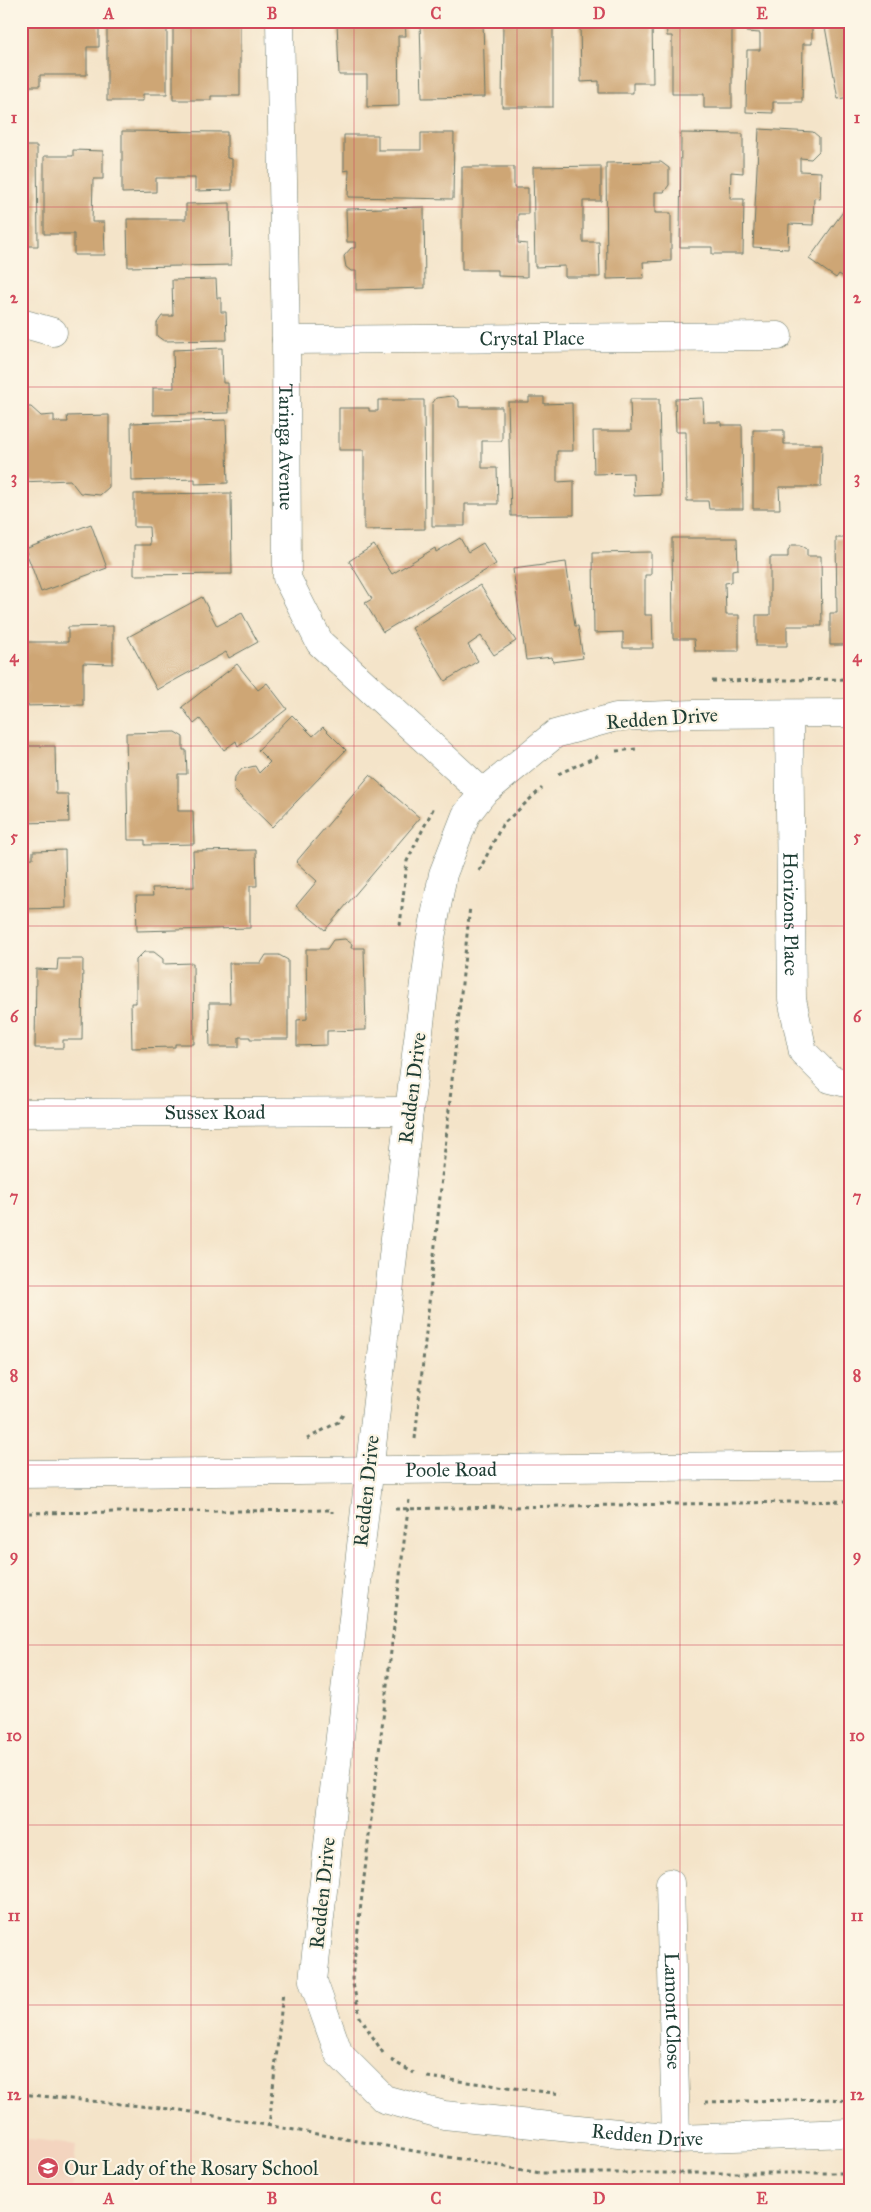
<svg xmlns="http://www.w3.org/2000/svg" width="871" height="2212" font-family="'IM FELL Great Primer',serif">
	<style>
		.built { fill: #f3d4bf }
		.building { fill: #cea674 }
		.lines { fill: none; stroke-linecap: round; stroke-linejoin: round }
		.minor-casing { stroke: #6a7768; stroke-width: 29 }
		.path { stroke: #6a7768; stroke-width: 3; stroke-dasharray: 4 4; stroke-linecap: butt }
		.minor { stroke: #fff; stroke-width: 28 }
		.grid { fill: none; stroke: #d1495b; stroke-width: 1; stroke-opacity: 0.55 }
		.labels { text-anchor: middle; stroke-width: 4.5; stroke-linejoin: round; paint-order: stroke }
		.street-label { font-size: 20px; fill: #1f3d34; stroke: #fcf5e5 }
		.poi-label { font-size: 20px; fill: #1f3d34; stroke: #fcf5e5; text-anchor: start }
		.neatline { fill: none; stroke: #d1495b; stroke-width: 2 }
		.grid-label { font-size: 16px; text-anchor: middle; font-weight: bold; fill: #d1495b }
	</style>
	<rect width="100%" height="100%" fill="#fcf5e5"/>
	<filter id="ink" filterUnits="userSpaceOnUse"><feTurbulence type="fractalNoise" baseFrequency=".02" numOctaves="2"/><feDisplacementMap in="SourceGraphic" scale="10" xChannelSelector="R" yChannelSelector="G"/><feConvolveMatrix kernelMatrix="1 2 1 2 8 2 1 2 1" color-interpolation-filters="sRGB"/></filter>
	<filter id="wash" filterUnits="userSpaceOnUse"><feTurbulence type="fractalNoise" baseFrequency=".0096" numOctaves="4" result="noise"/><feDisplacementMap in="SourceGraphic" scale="20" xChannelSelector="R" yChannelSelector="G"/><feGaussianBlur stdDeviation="1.12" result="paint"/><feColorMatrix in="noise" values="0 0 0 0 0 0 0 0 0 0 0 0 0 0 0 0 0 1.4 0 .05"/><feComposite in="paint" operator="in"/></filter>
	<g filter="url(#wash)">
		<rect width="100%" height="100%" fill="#f4e4c9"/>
		<g class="built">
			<path d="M21,2138L76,2144L72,2191H21Z"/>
			<path d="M517,2183L850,2190V2191H517Z"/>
		</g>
		<g id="blocks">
			<g class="building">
				<path d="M21,21H99V47H87V75H40V86H21Z"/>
				<path d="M107,21H167V94H143V101H107Z"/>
				<path d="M173,21H240V96H211V100H173Z"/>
				<path d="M337,21H405L406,36H398L399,106L367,107V75H339Z"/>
				<path d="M420,21H483L485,97L422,98Z"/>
				<path d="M503,21H553V107H502Z"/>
				<path d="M580,21H652L653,83H633V93H599V81L581,82Z"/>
				<path d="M666,21H732V108H704V94H672V36H667Z"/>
				<path d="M746,21H812V44H803L802,102H773V113L746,112L747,50H760V33L746,32Z"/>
				<path d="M824,21H850V97L838,99Z"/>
				<path d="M759,129L813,132L819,137V151L811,159L800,158V171L821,172L820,199L814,198L813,225L789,224L788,249L753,247Z"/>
				<path d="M122,131L227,132V158L232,159V190L195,191V178H156V192L122,193Z"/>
				<path d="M421,133H454L453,199L348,197L349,170L344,171V135H378V150H421Z"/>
				<path d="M681,133L743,134V173L731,172L730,199H744L743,254H712V247H680Z"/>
				<path d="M21,146H37L38,246H21Z"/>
				<path d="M73,150L103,151V179H93L92,222H104L105,255H74V234H44V156H73Z"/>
				<path d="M661,162L669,168V185L664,192H655V213H671V261L643,262L644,278L607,279L606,163Z"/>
				<path d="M601,166V201H583V242H599L600,277H565V266L535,267L533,167Z"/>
				<path d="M462,167H514V188H528V214H518V243L527,244V277L498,276V270H462Z"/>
				<path d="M850,202V281L839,274L836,278L809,259Z"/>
				<path d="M230,203L231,265L128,267L127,219H186V204Z"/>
				<path d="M424,207L425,288L356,290V271H351L346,267L344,256L351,248H355V242H347L346,209Z"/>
				<path d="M216,279L217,298H221V312H226L227,340L164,341L157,336V323L162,316H173L172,280Z"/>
				<path d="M222,348L223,383H228L229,413L153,415V388H174L173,350Z"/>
				<path d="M453,396L459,401V407H502V441H482V468H497L498,504H465V526H432V404L436,398Z"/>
				<path d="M529,397H544V404L572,403L573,451H557V482L574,481V515L511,516L508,402H529Z"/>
				<path d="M703,398L704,422H721V425H742L743,509H709L708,501H687L686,432H676L675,399Z"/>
				<path d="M630,399H659L661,495L634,496L633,473L594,474L593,431H631Z"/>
				<path d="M378,400H424L425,529L364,530V450H339V408H369V411H378Z"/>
				<path d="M21,407H31L41,416L54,415V422H68L67,416L109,415V487L100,495L80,493L70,480L21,482Z"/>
				<path d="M226,420L228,483L195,484V479L132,481L131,423Z"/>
				<path d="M753,430H784V444H822L821,487H779L780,509H753Z"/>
				<path d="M231,493L232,574L134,575V545H150L149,527H134V494Z"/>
				<path d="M91,524L107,568L41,592L25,549Z"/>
				<path d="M460,538L468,552L483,543L496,564L383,632L365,603L372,599L349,561L374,545L392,574L435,548L436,552Z"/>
				<path d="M672,538H737L738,569L732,570V582L725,583L726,615H739V651H695L694,639H673Z"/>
				<path d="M836,538H850V645H830V613H837Z"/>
				<path d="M792,545H801L807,549V556H821L822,626H787V646H756V615H770V557H788V550Z"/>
				<path d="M651,552V575H645V615H652L653,648H623V632L594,633L593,553Z"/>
				<path d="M566,562L575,626H578L583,658L553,662L552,657L526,660L513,569Z"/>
				<path d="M480,585L516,641L494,655L481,636L468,645L478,661L445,681L412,628Z"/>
				<path d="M202,597L217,626L242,613L258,642L229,658L226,652L157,690L128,637Z"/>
				<path d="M113,626V664L83,663V705L21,706V642H68V627Z"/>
				<path d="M237,664L258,690L267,683L287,709L238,747L236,741L224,750L200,719L194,724L182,707Z"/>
				<path d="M292,715L313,736L323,727L346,750L272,827L234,790L235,777L242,769L255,766L259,773L270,762L258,750Z"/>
				<path d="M175,732L183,737V750H186L187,774H178V811H193L194,844L145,845V840H128L126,733Z"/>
				<path d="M21,746H55L56,794H68L69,822L21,823Z"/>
				<path d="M370,775L420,818L325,930L296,906L317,881L296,862Z"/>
				<path d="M65,850L66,908L21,909V859L33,858V851Z"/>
				<path d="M256,850L257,886H250V928L137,931L136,896H153L152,888L194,887L193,851Z"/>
				<path d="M345,939L352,944L351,948H364L366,1030L327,1031V1045L297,1046V1020L307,1019L306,949H327L333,940Z"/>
				<path d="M144,952H154L163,959V964L193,963L194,1044H175V1047L132,1048L131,1003H136V960Z"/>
				<path d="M266,955H279L288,960V1039H250V1037H239V1047H210L209,1003H230L229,963H261Z"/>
				<path d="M58,959H83L82,1040H63V1048H35L36,969L57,970Z"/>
				<path d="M21,989L23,990L24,1054H21Z"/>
			</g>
		</g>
	</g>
	<g filter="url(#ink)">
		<use href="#blocks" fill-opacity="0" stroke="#6a7768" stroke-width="1"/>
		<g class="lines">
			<g class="minor-casing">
				<g id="minor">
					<path id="s1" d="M280,21L286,340L287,578L320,643L483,793"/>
					<path d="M21,323L53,332"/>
					<path id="s2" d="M286,340L778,336"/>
					<path id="s3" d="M850,713L694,714L616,717L555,734L483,793L466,815L443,874L430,943L409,1111L313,1981L339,2054L384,2099L444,2115L676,2139L850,2133"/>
					<path id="s4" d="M789,715L792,999L803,1052L830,1079L850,1084"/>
					<path id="s5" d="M21,1113L409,1111"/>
					<path id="s6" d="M21,1474L850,1465"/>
					<path id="s7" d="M670,1883L676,2139"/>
				</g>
			</g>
			<g class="path">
				<path d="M712,681L850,679"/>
				<path d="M616,751L637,749"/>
				<path d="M558,774L600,755"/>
				<path d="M479,871L502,825L542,788"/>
				<path d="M400,926L407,861L434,807"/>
				<path d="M307,1439L338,1422L344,1413"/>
				<path d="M415,1439L470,906"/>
				<path d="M395,1509L850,1501"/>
				<path d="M21,1513L332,1510V1513"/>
				<path d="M383,2053L360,2017L352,1979L409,1500"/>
				<path d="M391,2060L414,2073"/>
				<path d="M427,2077L562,2094"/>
				<path d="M21,2094L180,2110L540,2173H850"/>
				<path d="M705,2102L831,2099L847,2101"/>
				<path d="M269,2127L283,1992"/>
			</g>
			<use href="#minor" class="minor"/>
		</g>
	</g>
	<path class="grid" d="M191,21V2191M354,21V2191M517,21V2191M680,21V2191M21,207H850M21,387H850M21,567H850M21,746H850M21,926H850M21,1106H850M21,1286H850M21,1465H850M21,1645H850M21,1825H850M21,2005H850"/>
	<defs>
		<g id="school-disc" transform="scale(1.125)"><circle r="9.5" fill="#d1495b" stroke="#fcf5e5"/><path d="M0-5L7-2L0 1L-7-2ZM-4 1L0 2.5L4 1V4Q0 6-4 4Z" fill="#fff"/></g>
	</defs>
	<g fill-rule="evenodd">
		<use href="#school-disc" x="48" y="2168"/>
	</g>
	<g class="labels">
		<g class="street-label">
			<text dy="7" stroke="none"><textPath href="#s2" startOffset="246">Crystal Place</textPath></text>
			<text dy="7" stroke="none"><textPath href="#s1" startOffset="426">Taringa Avenue</textPath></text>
			<text transform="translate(662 718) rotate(-4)" y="7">Redden Drive</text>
			<text dy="7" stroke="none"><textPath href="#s4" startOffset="199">Horizons Place</textPath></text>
			<text transform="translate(412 1088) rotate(-83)" y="7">Redden Drive</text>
			<text dy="7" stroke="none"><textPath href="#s5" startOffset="194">Sussex Road</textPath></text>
			<text dy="7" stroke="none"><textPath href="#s6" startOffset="430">Poole Road</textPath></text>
			<text transform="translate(366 1491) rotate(-84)" y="7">Redden Drive</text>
			<text transform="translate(322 1893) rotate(-84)" y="7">Redden Drive</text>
			<text dy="7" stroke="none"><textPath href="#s7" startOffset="128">Lamont Close</textPath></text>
			<text dy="7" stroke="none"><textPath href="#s3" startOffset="2004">Redden Drive</textPath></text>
		</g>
		<g class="poi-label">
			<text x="64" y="2175">Our Lady of the Rosary School</text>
		</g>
	</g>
	<rect width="871" height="2212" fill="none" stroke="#fcf5e5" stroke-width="55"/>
	<rect x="28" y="28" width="816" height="2156" class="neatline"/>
	<g class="grid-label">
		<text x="109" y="19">A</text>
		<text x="272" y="19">B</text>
		<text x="436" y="19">C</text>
		<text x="599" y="19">D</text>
		<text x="762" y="19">E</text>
		<text x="14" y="123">1</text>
		<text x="857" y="123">1</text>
		<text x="14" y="303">2</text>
		<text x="857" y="303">2</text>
		<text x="14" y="483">3</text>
		<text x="857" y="483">3</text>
		<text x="14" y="662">4</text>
		<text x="857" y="662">4</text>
		<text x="14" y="842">5</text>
		<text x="857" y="842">5</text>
		<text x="14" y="1022">6</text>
		<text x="857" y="1022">6</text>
		<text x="14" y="1202">7</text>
		<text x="857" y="1202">7</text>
		<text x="14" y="1381">8</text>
		<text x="857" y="1381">8</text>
		<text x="14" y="1561">9</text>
		<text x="857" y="1561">9</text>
		<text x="14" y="1741">10</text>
		<text x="857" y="1741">10</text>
		<text x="14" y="1921">11</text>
		<text x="857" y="1921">11</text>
		<text x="14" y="2100">12</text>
		<text x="857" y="2100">12</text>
		<text x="109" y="2204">A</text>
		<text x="272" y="2204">B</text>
		<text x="436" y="2204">C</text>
		<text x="599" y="2204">D</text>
		<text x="762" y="2204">E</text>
	</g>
</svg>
